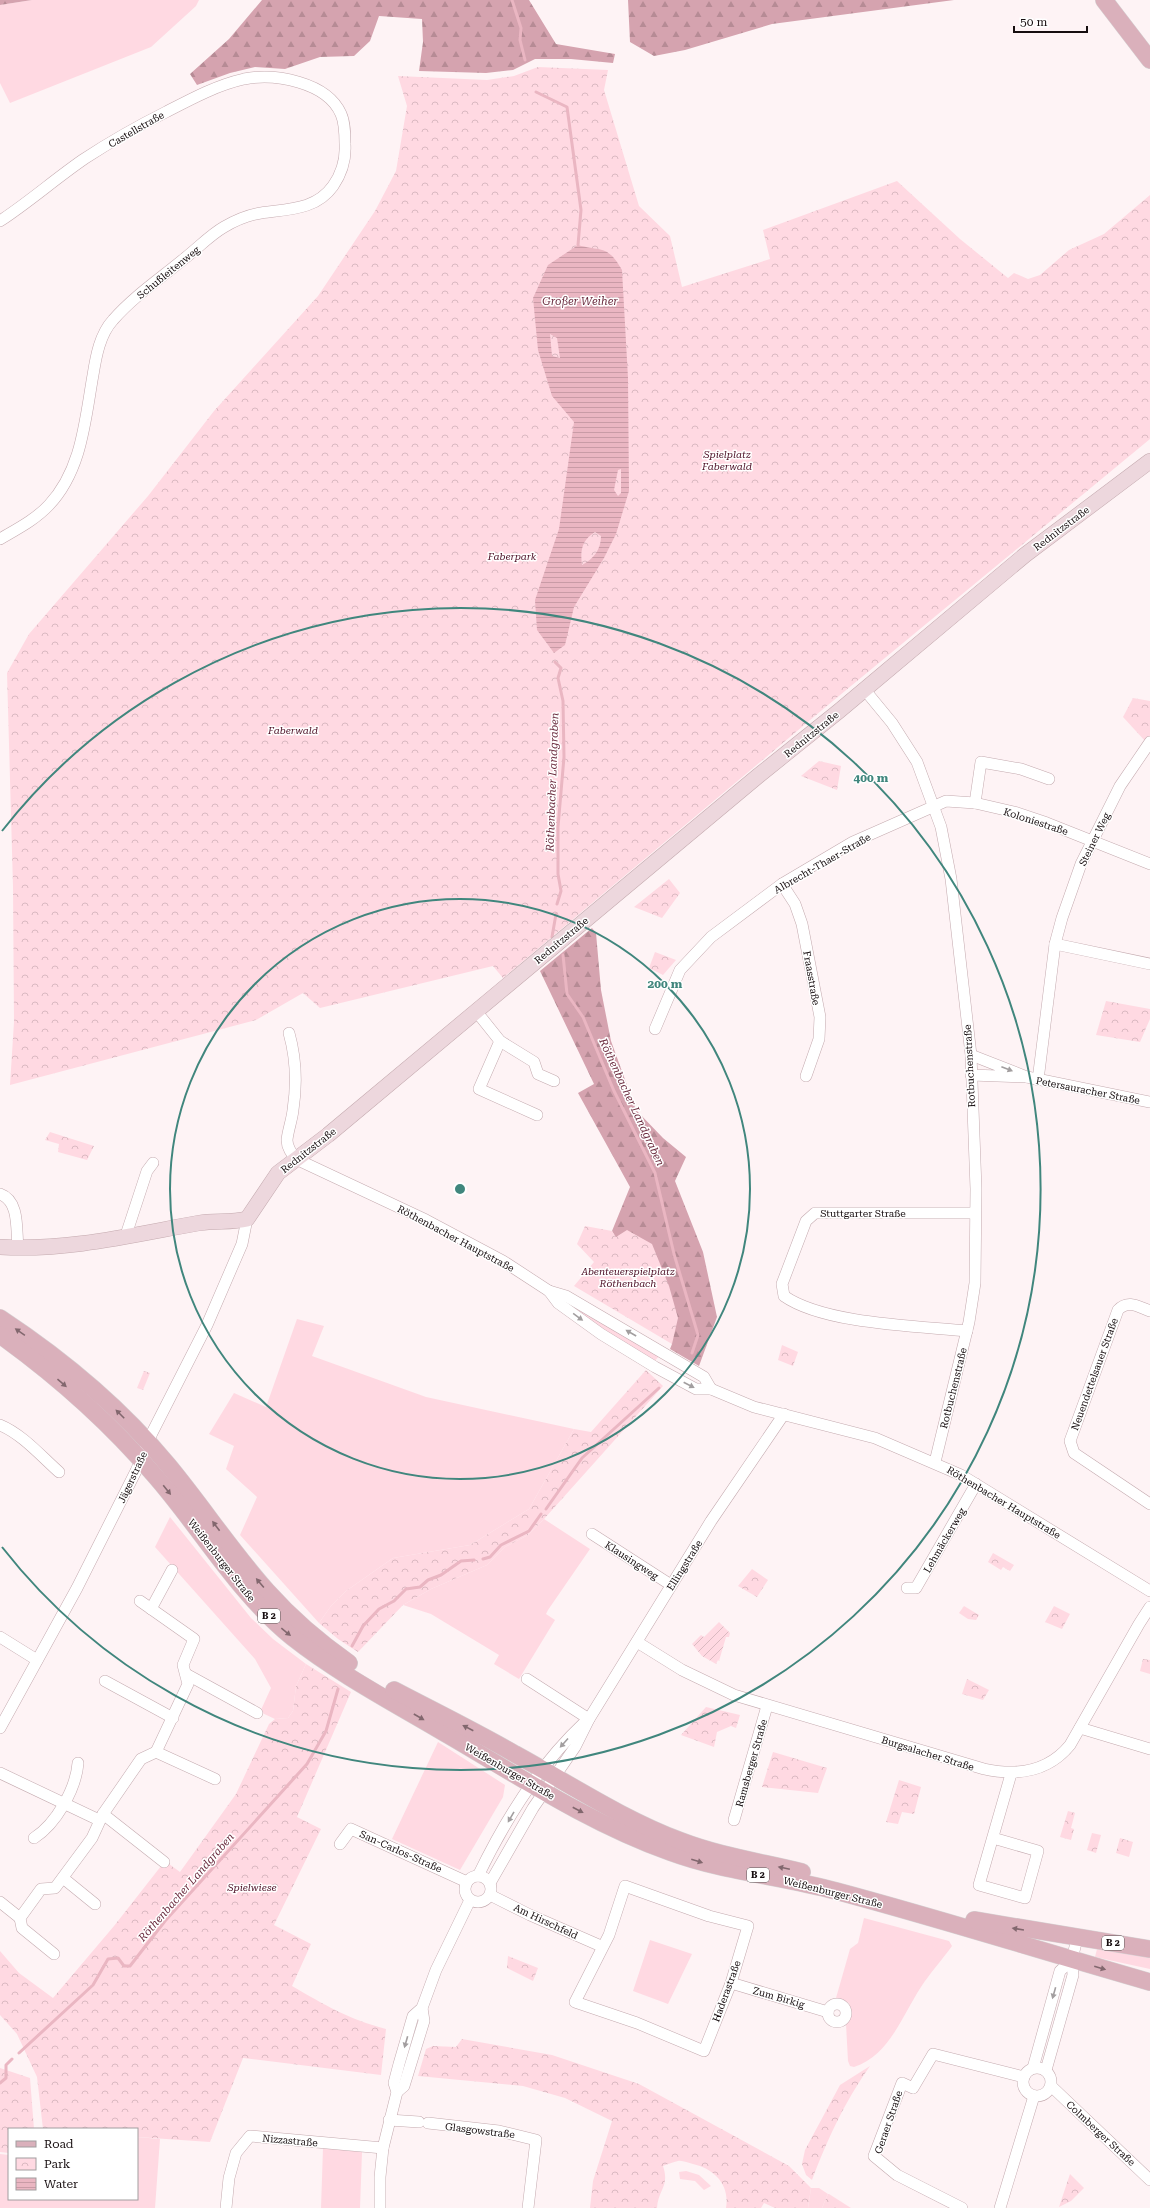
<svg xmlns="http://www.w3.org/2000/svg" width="1150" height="2208" font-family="'Roboto Serif',serif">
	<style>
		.grass { fill: #ffd9e2 }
		.forest { fill: url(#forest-firs) }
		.park { fill: url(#park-crowns) }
		.garden { fill: url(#garden-furrows) }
		.water { fill: url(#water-rules); fill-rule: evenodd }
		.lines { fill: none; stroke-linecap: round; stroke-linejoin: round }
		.stream { stroke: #eab6c2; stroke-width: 3 }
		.street-casing { stroke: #c4aaaf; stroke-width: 12 }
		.secondary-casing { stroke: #c4aaaf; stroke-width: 16 }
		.primary-casing { stroke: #d5d3d4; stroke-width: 18 }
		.street { stroke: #fff; stroke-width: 11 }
		.secondary { stroke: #edd7dd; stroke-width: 15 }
		.primary { stroke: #dab0bb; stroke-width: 17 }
		.oneway { fill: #a29e9f }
		.oneway2 { fill: #82676e }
		.ring { fill: none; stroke: #40867d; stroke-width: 2 }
		.labels { text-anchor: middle; stroke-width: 3; stroke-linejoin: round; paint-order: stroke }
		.shield { fill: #fff; stroke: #5c5657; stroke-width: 1 }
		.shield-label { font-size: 9px; font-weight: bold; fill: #160d0f }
		.street-label { font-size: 10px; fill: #160d0f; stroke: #fff }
		.park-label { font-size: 10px; font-style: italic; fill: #4c0f25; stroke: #fff }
		.water-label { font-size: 11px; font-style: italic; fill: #6b2c3f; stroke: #fff }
		.centre { fill: #40867d; stroke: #fff; stroke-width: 2 }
		.ring-label { font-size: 12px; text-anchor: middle; font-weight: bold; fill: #40867d; stroke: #fff; stroke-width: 3; stroke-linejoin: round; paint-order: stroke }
	</style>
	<defs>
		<pattern id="forest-firs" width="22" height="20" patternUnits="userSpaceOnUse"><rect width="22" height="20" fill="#d5a3af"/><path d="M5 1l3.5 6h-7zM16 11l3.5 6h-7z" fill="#b68b95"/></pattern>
		<pattern id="park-crowns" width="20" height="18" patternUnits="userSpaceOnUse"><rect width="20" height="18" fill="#ffd9e2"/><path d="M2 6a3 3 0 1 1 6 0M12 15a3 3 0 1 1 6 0" fill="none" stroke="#dab9c1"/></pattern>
		<pattern id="garden-furrows" width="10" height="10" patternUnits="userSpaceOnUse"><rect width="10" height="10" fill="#ffd9e2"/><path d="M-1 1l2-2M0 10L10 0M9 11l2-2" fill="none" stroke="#dab9c1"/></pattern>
		<pattern id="water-rules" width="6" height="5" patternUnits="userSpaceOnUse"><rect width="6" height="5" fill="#eab6c2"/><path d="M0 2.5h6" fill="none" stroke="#c89ba6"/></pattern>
	</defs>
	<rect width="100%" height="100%" fill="#fef3f5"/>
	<g class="grass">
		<path d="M32,0H199L196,6L151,47L10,103L0,83V5Z"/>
		<path d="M563,1298L660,1355L653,1363L560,1301Z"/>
		<path d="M297,1319L324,1326L312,1356L426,1397L574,1429L529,1509L470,1545L393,1558L346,1591L331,1606L319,1623L240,1535L257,1497L226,1469L234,1446L209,1434L234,1393L266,1407Z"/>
		<path d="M170,1517L251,1618L273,1639L306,1664L296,1686L293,1711L288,1718L275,1719L260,1712L271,1688L255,1659L155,1547Z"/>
		<path d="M544,1519L590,1549L548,1610L546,1614L555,1620L519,1679L494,1664L499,1655L431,1614L403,1605L431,1589L487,1565L505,1547L528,1535Z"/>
		<path d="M438,1742L505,1785L503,1797L460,1870L392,1839Z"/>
		<path d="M864,1918L949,1941L952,1946C942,1960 930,1973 921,1987C902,2016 889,2056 854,2067L850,2066L848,2061L846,2024L852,2015L849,2003L836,1998L850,1949L858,1943Z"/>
		<path d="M650,1940L692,1954L668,2004L633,1991Z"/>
		<path d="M1097,1949L1150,1957V1969L1095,1957Z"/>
		<path d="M137,2137L160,2139L155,2208H0V2154L9,2155V2199H137Z"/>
		<path d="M323,2148L362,2152L360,2208H321Z"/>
		<path d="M686,2171L699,2175L711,2186L704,2190L695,2181L680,2179L679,2172Z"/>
		<path d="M811,2188H819L828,2194L822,2208H808Z"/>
	</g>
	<g class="forest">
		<path d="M0,0H32L0,5Z"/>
		<path d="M262,0H529L556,44L615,54L613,63L571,59H535L513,70L486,73L419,71L423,42L422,19L379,16L370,41L354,56L320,57L285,69L255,67L230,73L197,85L190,74L229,39Z"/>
		<path d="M628,0H954L772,24L685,50L654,56L630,42Z"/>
		<path d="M592,928L596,933L601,990L611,1041L636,1110L663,1138L686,1157L675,1181L703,1252L717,1317L699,1366L670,1349L672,1344L612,1231L630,1187L578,1093L594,1084L540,971Z"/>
	</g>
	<g class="park">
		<path d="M538,67L608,70L604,90L639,206L670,236L682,287L770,259L763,230L897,181L960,239L1008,278L1014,273L1028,279L1040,275L1069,250L1104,234L1150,195V439L828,705L503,978L493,966L320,1008L303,993L256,1020L10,1085L14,1022L13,886L7,673L29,634L148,496L214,411L318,296L375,211L396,171L407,106L398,76L487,80L514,76Z"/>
		<path d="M1133,698L1150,701V737L1146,742L1123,717Z"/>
		<path d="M819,761L841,766L837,790L801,776Z"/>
		<path d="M669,879L680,893L662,918L634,907Z"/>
		<path d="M655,952L676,960L663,975L649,968Z"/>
		<path d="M1106,1001L1150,1009V1019L1140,1042L1096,1035Z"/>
		<path d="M50,1132L94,1146L87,1160L58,1152L59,1144L45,1140Z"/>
		<path d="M585,1226L612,1231L616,1237L627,1230L652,1244L669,1286L678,1318L672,1344L574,1286L594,1262L577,1244Z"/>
		<path d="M782,1345L798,1352L793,1366L778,1360Z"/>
		<path d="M646,1370L663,1386L544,1519L528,1535L505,1547L487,1565L431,1589L403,1605L358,1652L338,1639L319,1623L331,1606L346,1591L393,1558L470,1545L529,1509L574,1429L591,1432Z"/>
		<path d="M144,1371L150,1373L143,1390L137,1388Z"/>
		<path d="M993,1553L1014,1565L1010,1571L1003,1567L1001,1570L988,1562Z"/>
		<path d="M752,1569L768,1580L757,1597L738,1586Z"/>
		<path d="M964,1606L979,1615L976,1620L968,1619L959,1613Z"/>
		<path d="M1054,1606L1070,1614L1062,1629L1045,1622Z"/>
		<path d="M1143,1659L1150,1660V1674L1140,1671Z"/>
		<path d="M306,1664L351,1692L297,1817L321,1829L274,1925L311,1944L292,1986C325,2005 348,2019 386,2029L381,2075L243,2058L210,2142L137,2137V2129H43L37,2077L17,2034L0,2015V1951L19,1973L53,1998L114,1926L165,1861L180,1872L236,1794L269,1724L275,1719L288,1718L293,1711L296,1686Z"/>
		<path d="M967,1679L989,1690L983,1700L962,1694Z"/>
		<path d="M706,1707L740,1715L736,1728L731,1726L717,1732L714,1747L681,1735Z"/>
		<path d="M773,1752L827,1768L818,1793L762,1787Z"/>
		<path d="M899,1780L921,1787L914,1814L902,1812L898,1824L886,1822Z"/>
		<path d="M1068,1811L1075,1813L1071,1828L1074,1829L1071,1840L1060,1837Z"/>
		<path d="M1092,1833L1101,1835L1096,1853L1087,1850Z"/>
		<path d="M1120,1838L1133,1842L1129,1857L1116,1853Z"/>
		<path d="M508,1956L538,1968L533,1981L507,1968Z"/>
		<path d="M462,2039L552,2055L639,2084L789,2166L811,2188L808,2208H775L764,2203L761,2208H726C730,2184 714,2169 693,2164C688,2163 682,2160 678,2161C673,2162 668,2164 663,2166C670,2187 658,2189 657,2208H590L593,2181L612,2121L565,2098L523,2086L418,2076L426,2049L433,2046L456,2047Z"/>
		<path d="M870,2066C844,2103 828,2138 812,2180L806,2175L802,2164L805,2150L840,2085Z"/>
		<path d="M0,2068L30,2078L34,2129H9V2153L0,2152Z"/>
		<path d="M1070,2174L1084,2188L1071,2201L1059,2207Z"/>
		<path d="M828,2194H829L851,2208H822Z"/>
	</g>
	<path class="garden" d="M719,1622L730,1633L729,1637H726L719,1661L718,1660L716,1664L702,1656L692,1644L701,1635L704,1637Z"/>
	<path class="water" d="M578,245C602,252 607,244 622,270L628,378L629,491L616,534L604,558L574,607L565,645L554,653L537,630L535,600L559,529L574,422L552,396L538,350L533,298L548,265ZM550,334L557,338L560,358L552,356ZM621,469V493L618,496L614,490L618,470ZM595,532L601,536C601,549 594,559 582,565C580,550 582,540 595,532Z"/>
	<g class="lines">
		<g class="stream">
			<path d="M512,0L521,28L520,40L525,60"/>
			<path d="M536,92L567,107L581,210L578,245"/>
			<path d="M555,662L561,668L558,678L563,701L564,757L558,827V874L561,891L557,904"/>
			<path d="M552,937L556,914"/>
			<path d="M563,955L567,994L583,1017L614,1091L655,1173L674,1254L698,1335L692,1353"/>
			<path d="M546,1509L582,1458L659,1388"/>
			<path d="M483,1559L490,1557L501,1545L529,1531L541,1514"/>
			<path d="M352,1646L363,1626L379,1609L394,1601L406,1589L420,1587L428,1580L441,1575L461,1561L474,1560"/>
			<path d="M19,2053L93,1985L108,1959L118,1958L124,1966H130L165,1921L307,1764L326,1731L338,1689"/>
			<path d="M0,2083L6,2078V2065L12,2059"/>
		</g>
		<g class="street-casing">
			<g id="street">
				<path d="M0,221C29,202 55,179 84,159C110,142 138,126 166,112C191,99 217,85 244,79C275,73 327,82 341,114C345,123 345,134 345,144C346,159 342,173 333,186C316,210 288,209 261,213C248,215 236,220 224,227C210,235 198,248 185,258C161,278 134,296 113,320C100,334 96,356 93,375C85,420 82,470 49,505C35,520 17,529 0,539"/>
				<path d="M864,689L892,723L917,762L941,827L951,879L971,1055L976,1189L975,1283L969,1322L935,1462"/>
				<path d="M975,803L981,762L1021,769L1049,779"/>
				<path d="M782,884L795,904L802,924L820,1017L819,1039L806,1076"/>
				<path d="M1055,944L1150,964"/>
				<path d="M476,1011L500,1041L534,1062L538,1074L554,1081"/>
				<path d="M655,1029L680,970L711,937L782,884L853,842L946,801L975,803L1014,812L1047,823L1150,864"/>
				<path d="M289,1033C296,1058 297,1084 293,1110C292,1120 288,1130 287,1140C287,1148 292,1154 296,1159L426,1220L503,1261L549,1291L566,1296L704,1377L711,1389"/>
				<path d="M500,1041L479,1089L537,1115"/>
				<path d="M971,1075L1027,1077L971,1055"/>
				<path d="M1027,1077L1150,1102"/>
				<path d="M1038,1080L1055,944L1062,918L1081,864L1120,786L1150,742"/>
				<path d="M0,1194C20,1201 16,1230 18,1248"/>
				<path d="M125,1238L147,1171L153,1163"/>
				<path d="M549,1291L558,1303L601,1334L655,1367L696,1389H711L754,1407L875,1438L961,1475L1150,1591"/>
				<path d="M1150,1311C1139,1307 1128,1299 1118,1310L1070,1441L1074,1453L1150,1504"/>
				<path d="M967,1331C917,1326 824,1324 784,1296L782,1284L806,1221L815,1213H975"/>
				<path d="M0,1425C22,1434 41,1456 59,1472"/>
				<path d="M592,1534L671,1585"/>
				<path d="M907,1588H916L976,1484"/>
				<path d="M151,1609L172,1570"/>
				<path d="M0,1637L37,1660"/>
				<path d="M637,1642L682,1670L734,1695L984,1769C1016,1776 1048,1772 1070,1745L1139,1624L1150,1607"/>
				<path d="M186,1674L257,1713"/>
				<path d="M527,1679L589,1719"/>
				<path d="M105,1681L173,1718"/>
				<path d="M0,1728L77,1588L136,1471L152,1433L207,1325L242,1244L247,1219"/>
				<path d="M1080,1728L1150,1749"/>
				<path d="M156,1752L215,1779"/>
				<path d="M0,1773L99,1820"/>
				<path d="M103,1814L164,1862"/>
				<path d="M734,1820L767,1706"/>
				<path d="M34,1838C56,1824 76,1789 78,1763"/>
				<path d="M993,1838L1038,1851L1025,1898L979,1885L1011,1774"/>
				<path d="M340,1844L351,1829L467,1882"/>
				<circle cx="478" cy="1889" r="13"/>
				<path d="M478,1876C505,1820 538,1766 584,1723"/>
				<path d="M63,1878L95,1904"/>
				<path d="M490,1883L533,1808L575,1747L589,1719L711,1521L784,1414"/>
				<path d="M625,1886L709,1916L748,1926L731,1983L704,2051L637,2023L575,2002L609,1935Z"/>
				<path d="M490,1895L530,1915L601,1946"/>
				<path d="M0,1902L20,1918"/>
				<path d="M54,1954L22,1928L20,1918L41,1889L55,1888L92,1838L103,1814L141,1759L156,1752L188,1684L183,1665L194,1639L140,1601"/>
				<path d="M731,1983L828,2012"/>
				<circle cx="837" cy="2013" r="9"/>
				<circle cx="1037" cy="2082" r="14"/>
				<path d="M1033,2068L1060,1971L1072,1960"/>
				<path d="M1046,2070L1073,1975L1072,1960L1077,1938"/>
				<path d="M1051,2086L1150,2180"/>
				<path d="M397,2092L404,2086L424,2021L422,2008"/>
				<path d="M389,2120L419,2122"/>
				<path d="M428,2123L499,2131L536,2140L528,2208"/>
				<path d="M226,2208L229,2178L236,2153L250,2136L383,2148"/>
				<path d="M380,2208V2177L383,2148L397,2092L394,2083L399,2064L413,2016L422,2008L436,1970L470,1900"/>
				<path d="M962,2208L897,2175L874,2156L902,2083L913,2088L933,2054L1024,2077"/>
				<path d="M1000,2208L1034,2096"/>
			</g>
		</g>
		<g class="secondary-casing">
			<path id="secondary" d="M0,1247C68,1251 132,1235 199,1223C215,1220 231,1223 247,1219L278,1173L328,1135L758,776L839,711L1025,555L1150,461"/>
		</g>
		<g class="primary-casing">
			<g id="primary">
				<path d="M1104,0L1150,60"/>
				<path d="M0,1318C62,1359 121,1408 168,1465C202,1506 232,1552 267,1591C292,1619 319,1642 349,1663"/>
				<path d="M0,1335C57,1376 110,1423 156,1477C202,1530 237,1592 292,1637C340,1675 396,1704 448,1735C520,1777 591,1824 670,1852C724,1872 781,1876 836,1891C941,1919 1045,1952 1150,1982"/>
				<path d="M394,1690C434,1711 475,1731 515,1754C570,1784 622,1819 681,1841C720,1856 762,1862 802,1872"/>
				<path d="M974,1920L1150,1949"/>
			</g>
		</g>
		<use href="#street" class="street"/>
		<use href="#secondary" class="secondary"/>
		<use href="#primary" class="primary"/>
	</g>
	<defs><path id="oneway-solid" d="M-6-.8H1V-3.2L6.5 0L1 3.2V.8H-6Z"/></defs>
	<g class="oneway">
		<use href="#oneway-solid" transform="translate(1007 1069) rotate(21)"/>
		<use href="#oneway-solid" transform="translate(578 1317) rotate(36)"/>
		<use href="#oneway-solid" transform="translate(631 1333) rotate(-150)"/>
		<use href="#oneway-solid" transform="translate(689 1385) rotate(27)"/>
		<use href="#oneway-solid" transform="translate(564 1743) rotate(132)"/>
		<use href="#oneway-solid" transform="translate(511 1817) rotate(120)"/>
		<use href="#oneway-solid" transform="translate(1054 1993) rotate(106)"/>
		<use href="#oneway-solid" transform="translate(406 2042) rotate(106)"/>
	</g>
	<g class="oneway2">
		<use href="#oneway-solid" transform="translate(20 1332) rotate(-145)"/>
		<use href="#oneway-solid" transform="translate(62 1383) rotate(41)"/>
		<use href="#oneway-solid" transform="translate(120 1414) rotate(-135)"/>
		<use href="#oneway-solid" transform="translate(167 1490) rotate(51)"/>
		<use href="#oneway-solid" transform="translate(216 1526) rotate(-127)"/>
		<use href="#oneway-solid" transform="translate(260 1583) rotate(-130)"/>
		<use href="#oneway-solid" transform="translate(286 1632) rotate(39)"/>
		<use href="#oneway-solid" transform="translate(419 1717) rotate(30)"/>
		<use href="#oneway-solid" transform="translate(468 1728) rotate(-153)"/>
		<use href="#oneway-solid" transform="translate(578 1810) rotate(28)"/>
		<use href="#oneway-solid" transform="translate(697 1861) rotate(17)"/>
		<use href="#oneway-solid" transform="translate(784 1868) rotate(-168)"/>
		<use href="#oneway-solid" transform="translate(1018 1929) rotate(-171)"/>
		<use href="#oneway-solid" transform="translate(1100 1968) rotate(16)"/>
	</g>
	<g class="ring">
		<circle cx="460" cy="1189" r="290"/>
		<path d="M2 831A581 581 0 1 1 2 1547"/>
	</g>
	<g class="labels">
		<g class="shield">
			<rect x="258" y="1609" width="22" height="14" rx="3"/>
			<rect x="747" y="1868" width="22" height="14" rx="3"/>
			<rect x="1102" y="1936" width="22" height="14" rx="3"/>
		</g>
		<g class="shield-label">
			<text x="269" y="1619">B 2</text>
			<text x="758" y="1878">B 2</text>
			<text x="1113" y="1946">B 2</text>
		</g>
		<g class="street-label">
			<text transform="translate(136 129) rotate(-30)" y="4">Castellstraße</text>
			<text transform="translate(168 272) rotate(-39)" y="4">Schußleitenweg</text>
			<text transform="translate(1061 528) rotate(-37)" y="4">Rednitzstraße</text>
			<text transform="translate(811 734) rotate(-39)" y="4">Rednitzstraße</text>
			<text transform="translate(1036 821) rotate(18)" y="4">Koloniestraße</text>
			<text transform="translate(1094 839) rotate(-64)" y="4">Steiner Weg</text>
			<text transform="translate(822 863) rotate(-30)" y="4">Albrecht-Thaer-Straße</text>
			<text transform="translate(561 940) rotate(-40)" y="4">Rednitzstraße</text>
			<text transform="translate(812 978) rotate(80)" y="4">Fraasstraße</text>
			<text transform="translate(969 1066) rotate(-93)" y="4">Rotbuchenstraße</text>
			<text transform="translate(1088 1090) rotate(11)" y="4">Petersauracher Straße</text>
			<text transform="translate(308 1150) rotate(-38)" y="4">Rednitzstraße</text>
			<text x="863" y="1217">Stuttgarter Straße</text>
			<text transform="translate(456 1238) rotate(28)" y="4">Röthenbacher Hauptstraße</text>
			<text transform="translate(1094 1374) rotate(-70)" y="4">Neuendettelsauer Straße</text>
			<text transform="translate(953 1388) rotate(-76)" y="4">Rotbuchenstraße</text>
			<text transform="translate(132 1477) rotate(-65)" y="4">Jägerstraße</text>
			<text transform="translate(1004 1502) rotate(31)" y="4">Röthenbacher Hauptstraße</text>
			<text transform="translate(944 1540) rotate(-60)" y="4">Lehmäckerweg</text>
			<text transform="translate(222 1560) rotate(52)" y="4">Weißenburger Straße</text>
			<text transform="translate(632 1560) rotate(33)" y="4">Klausingweg</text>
			<text transform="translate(684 1565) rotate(-58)" y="4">Ellingstraße</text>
			<text transform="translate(928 1753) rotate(17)" y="4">Burgsalacher Straße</text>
			<text transform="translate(751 1763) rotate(-74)" y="4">Ramsberger Straße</text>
			<text transform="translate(510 1771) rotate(30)" y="4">Weißenburger Straße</text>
			<text transform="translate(401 1851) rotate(24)" y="4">San-Carlos-Straße</text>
			<text transform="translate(833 1892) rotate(14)" y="4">Weißenburger Straße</text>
			<text transform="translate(546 1921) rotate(25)" y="4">Am Hirschfeld</text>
			<text transform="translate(726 1991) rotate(-70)" y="4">Haderastraße</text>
			<text transform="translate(779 1997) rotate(16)" y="4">Zum Birkig</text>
			<text transform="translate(888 2122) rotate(-71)" y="4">Geraer Straße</text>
			<text transform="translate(480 2130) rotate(7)" y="4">Glasgowstraße</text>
			<text transform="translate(1101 2133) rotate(43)" y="4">Colmberger Straße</text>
			<text transform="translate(290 2140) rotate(5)" y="4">Nizzastraße</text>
		</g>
		<g class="park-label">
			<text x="727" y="458">Spielplatz<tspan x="727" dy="12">Faberwald</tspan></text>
			<text x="512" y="560">Faberpark</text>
			<text x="293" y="734">Faberwald</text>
			<text x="628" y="1275">Abenteuerspielplatz<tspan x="628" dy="12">Röthenbach</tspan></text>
			<text x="252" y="1891">Spielwiese</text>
		</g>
		<g class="water-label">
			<text x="580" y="305">Großer Weiher</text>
			<text transform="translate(552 782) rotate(-88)" y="4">Röthenbacher Landgraben</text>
			<text transform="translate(632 1102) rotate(65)" y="4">Röthenbacher Landgraben</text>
			<text transform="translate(186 1887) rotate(-49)" y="4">Röthenbacher Landgraben</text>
		</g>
	</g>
	<circle cx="460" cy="1189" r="6" class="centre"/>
	<g class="ring-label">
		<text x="871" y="782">400 m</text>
		<text x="665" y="988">200 m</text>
	</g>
	<rect x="8" y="2128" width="130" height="72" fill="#ffffff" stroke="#a29e9f"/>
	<rect x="16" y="2141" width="20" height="6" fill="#dab0bb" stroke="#a29e9f"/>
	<text x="44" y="2148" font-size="12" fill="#160d0f">Road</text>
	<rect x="16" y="2158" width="20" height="12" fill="url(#park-crowns)" stroke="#a29e9f"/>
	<text x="44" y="2168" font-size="12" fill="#160d0f">Park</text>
	<rect x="16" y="2178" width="20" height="12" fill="url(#water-rules)" stroke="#a29e9f"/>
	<text x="44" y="2188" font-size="12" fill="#160d0f">Water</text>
	<path d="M1014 26v6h73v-6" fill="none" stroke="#160d0f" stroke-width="2"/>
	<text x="1020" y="26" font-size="12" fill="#160d0f" stroke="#ffffff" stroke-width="3" paint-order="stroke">50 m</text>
</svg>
